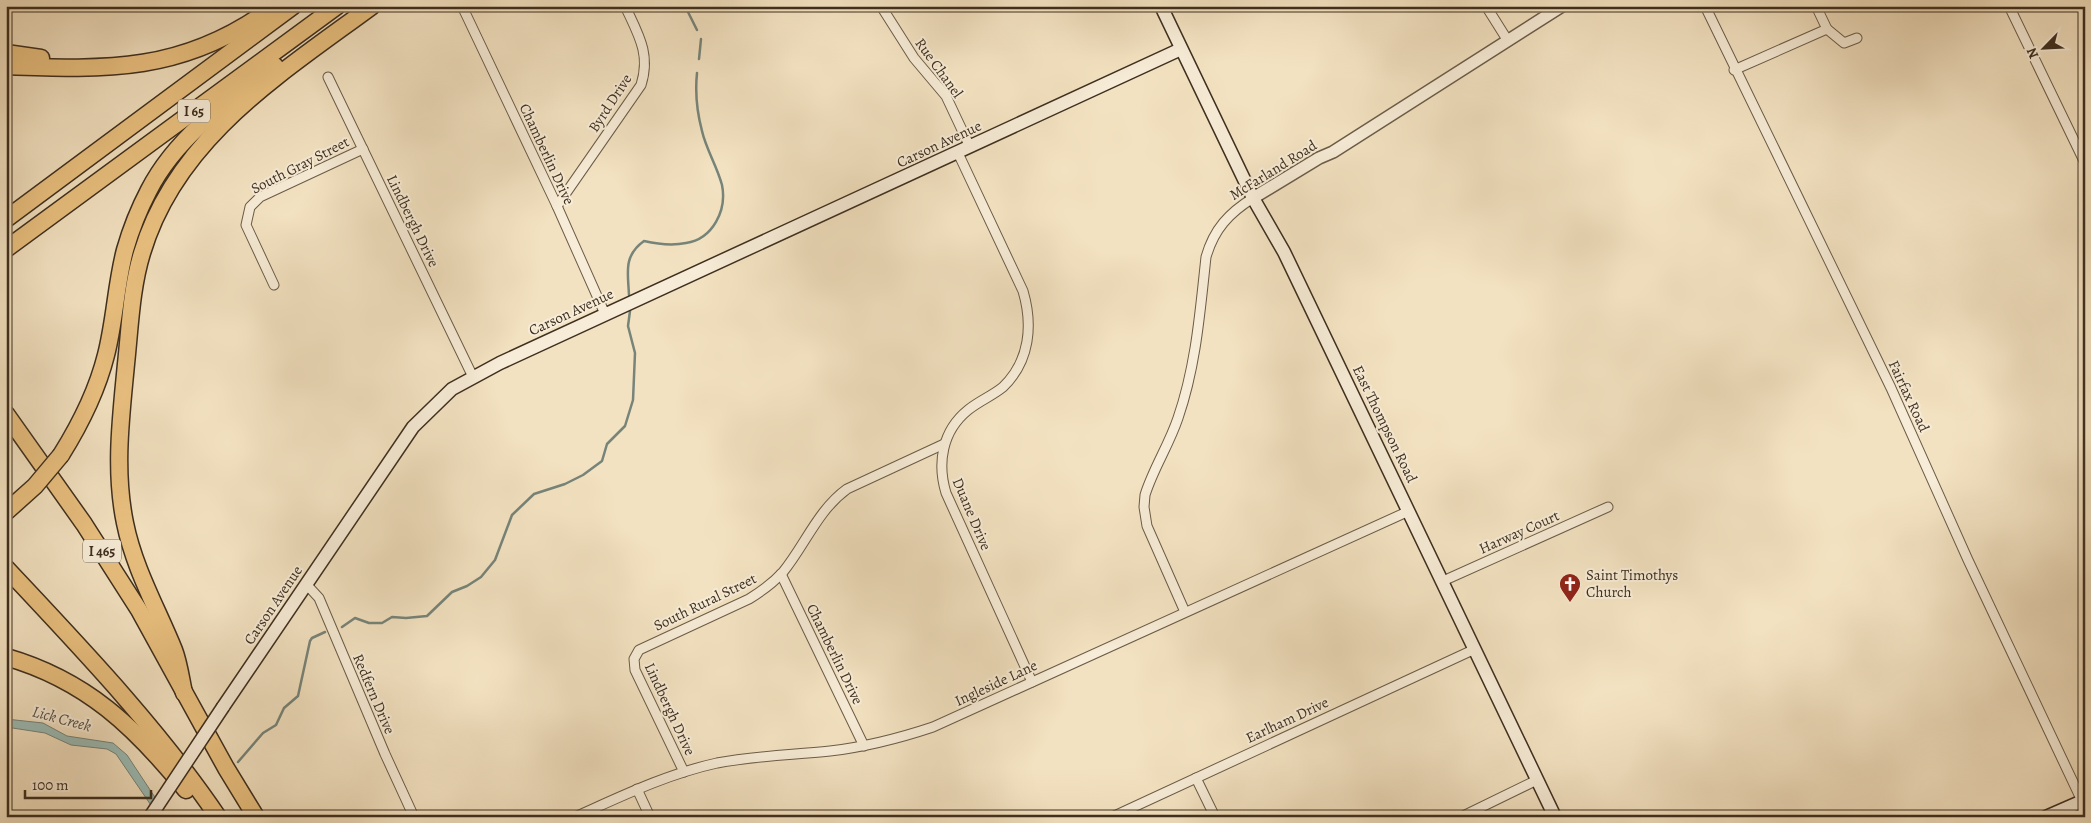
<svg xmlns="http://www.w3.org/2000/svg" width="2091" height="823" font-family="Alegreya,serif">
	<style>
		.water { fill: #9cbdb7; stroke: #76847a }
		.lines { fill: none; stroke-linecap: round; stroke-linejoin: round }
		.stream { stroke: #76847a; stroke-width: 2.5 }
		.minor-casing { stroke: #6b5c48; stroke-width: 11 }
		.tertiary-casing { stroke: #6b5c48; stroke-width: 14 }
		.secondary-casing { stroke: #3e2f1f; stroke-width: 15 }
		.motorway-casing { stroke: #3e2f1f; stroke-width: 19 }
		.minor { stroke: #f7ecd7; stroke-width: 9 }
		.tertiary { stroke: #f7ecd7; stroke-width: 11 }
		.secondary { stroke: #f7ecd7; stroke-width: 12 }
		.motorway { stroke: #eac180; stroke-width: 16 }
		.secondary-bridge-casing { stroke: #3e2f1f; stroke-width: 15; stroke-linecap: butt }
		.motorway-bridge-casing { stroke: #3e2f1f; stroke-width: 19; stroke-linecap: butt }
		.secondary-bridge { stroke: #f7ecd7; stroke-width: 12 }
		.motorway-bridge { stroke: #eac180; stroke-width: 16 }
		.labels { text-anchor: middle; stroke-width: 4; stroke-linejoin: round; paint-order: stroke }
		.shield { fill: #f7ecd7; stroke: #766856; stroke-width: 1 }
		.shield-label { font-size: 14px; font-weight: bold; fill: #3e2f1f }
		.street-label { font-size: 15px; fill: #3e2f1f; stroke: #f7ecd7 }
		.poi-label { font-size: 15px; fill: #3e2f1f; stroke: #f7ecd7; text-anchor: start }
		.water-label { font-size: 16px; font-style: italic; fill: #565245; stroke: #f7ecd7 }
	</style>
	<rect width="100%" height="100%" fill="#f3e2c1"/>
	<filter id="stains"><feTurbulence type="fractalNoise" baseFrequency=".004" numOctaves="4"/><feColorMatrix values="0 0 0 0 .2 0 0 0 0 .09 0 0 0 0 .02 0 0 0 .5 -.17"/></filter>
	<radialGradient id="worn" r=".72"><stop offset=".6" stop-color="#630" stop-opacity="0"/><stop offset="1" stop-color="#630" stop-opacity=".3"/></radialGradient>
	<path class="water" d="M6,719L43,723L67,736L113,743L127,755L168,817H159L116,754L107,749L71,745L45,733L6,727Z"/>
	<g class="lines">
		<g class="stream">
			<path d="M685,6L697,30"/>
			<path d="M699,59L701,39"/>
			<path d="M629,295C628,273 623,256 644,241C657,244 672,246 686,243C713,239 727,210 722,185C717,166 706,149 702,131C697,112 695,92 697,73"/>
			<path d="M342,627L355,618L369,623H382L392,617L406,618L427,616L452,592L467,586L481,577L495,560L512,515L534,494L565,484L583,475L602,461L607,444L625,426L633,400L635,353L628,326L630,311"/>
			<path d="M238,762L263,733L276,725L284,708L298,696L310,641L312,638L325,632"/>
		</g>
		<g class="minor-casing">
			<g id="minor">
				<path d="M462,6L557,206L605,314"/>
				<path d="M881,6L914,58L946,96L970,147"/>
				<path d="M1486,6L1508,41"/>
				<path d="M1705,6L1891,388L1968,560L2082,801"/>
				<path d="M1816,6L1827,29L1844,43L1857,38"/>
				<path d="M2009,6L2085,163"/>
				<path d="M1734,70L1827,29"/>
				<path d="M328,77L473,377"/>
				<path d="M958,153L1023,291C1033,325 1030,361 1003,387C992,396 979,401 968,410C942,431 937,463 946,493L1032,682"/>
				<path d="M557,206L641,85C651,54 638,34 625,6"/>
				<path d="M274,285L246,225L250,207L260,197L363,149"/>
				<path d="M781,574L864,746"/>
				<path d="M1443,581L1608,507"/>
				<path d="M307,585L319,598L385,754L414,817"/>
				<path d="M1185,612L1147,526L1144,507L1145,495C1153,469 1169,445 1178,418C1196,366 1200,312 1206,257C1214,229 1229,213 1253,198"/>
				<path d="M684,772L635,670L634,659L639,650L749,599C762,591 773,583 783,572C805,545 818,510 847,489L944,444"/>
				<path d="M1196,778L1215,817"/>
				<path d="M637,789L650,817"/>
				<path d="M575,817C622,796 667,774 717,763C754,756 792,755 830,751C865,747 900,738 933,727L1409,511"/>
				<path d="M1112,817L1475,649"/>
				<path d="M1461,817L1537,780"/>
			</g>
		</g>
		<g class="tertiary-casing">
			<path id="tertiary" d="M1253,198L1319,158L1333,152L1562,6"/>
		</g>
		<g class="secondary-casing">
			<g id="secondary">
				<path d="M1161,6L1253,198L1284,252L1555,817"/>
				<path d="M223,707L413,427L452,389L500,363L1181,49"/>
				<path d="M2046,817L2085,800"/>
			</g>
		</g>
		<g class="motorway-casing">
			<g id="motorway">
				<path d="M6,53L41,58"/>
				<path d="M6,66C108,70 183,72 269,10"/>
				<path d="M6,219L293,6"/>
				<path d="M6,249L337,6"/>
				<path d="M6,414L84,524L139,610L226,768L256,817"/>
				<path d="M61,455C81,423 97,391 106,355C115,320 116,284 125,250C131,229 139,209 149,190C176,137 229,100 275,66"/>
				<path d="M6,568C80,647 157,727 218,817"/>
				<path d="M6,657C86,680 135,727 186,790"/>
				<path d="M184,693C181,679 179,663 174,650C157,608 134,568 125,523C114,470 121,417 126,364C130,327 131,289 142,253C176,138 280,74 372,6"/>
			</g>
		</g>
		<use href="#minor" class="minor"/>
		<use href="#tertiary" class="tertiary"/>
		<use href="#secondary" class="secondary"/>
		<use href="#motorway" class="motorway"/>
		<g class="secondary-bridge-casing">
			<path id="secondary-bridge" d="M150,817L223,707"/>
		</g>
		<g class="motorway-bridge-casing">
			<path id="motorway-bridge" d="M6,512L35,486L61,455"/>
		</g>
		<use href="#secondary-bridge" class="secondary-bridge"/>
		<use href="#motorway-bridge" class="motorway-bridge"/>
	</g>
	<defs>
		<g id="church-pin" transform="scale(1.125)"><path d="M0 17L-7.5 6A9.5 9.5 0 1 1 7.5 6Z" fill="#8f2418" stroke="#f7ecd7"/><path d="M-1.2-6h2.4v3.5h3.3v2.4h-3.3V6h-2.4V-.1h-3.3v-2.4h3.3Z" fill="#fff"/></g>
	</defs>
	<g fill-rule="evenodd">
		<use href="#church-pin" x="1570" y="584"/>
	</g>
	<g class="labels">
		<g class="shield">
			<rect x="178" y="99.5" width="32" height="23" rx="4"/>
			<rect x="83" y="539.5" width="38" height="23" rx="4"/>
		</g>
		<g class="shield-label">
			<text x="194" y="116">I 65</text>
			<text x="102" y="556">I 465</text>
		</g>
		<g class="street-label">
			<text transform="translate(939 68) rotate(54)" y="5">Rue Chanel</text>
			<text transform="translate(610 103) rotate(-57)" y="5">Byrd Drive</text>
			<text transform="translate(939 144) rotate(-25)" y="5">Carson Avenue</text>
			<text transform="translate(547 154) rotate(65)" y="5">Chamberlin Drive</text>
			<text transform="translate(300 165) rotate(-27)" y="5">South Gray Street</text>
			<text transform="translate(1273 170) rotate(-32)" y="5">McFarland Road</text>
			<text transform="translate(413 221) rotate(64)" y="5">Lindbergh Drive</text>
			<text transform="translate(571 312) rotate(-25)" y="5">Carson Avenue</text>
			<text transform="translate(1909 396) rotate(65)" y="5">Fairfax Road</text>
			<text transform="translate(1385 424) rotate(64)" y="5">East Thompson Road</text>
			<text transform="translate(972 514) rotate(67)" y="5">Duane Drive</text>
			<text transform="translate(1519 532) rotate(-24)" y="5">Harway Court</text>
			<text transform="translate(705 602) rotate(-26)" y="5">South Rural Street</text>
			<text transform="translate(273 605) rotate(-56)" y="5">Carson Avenue</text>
			<text transform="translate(835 654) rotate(64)" y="5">Chamberlin Drive</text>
			<text transform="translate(996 683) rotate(-25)" y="5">Ingleside Lane</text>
			<text transform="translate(374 694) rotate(67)" y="5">Redfern Drive</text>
			<text transform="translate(670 709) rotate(65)" y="5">Lindbergh Drive</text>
			<text transform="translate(1287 720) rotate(-25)" y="5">Earlham Drive</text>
		</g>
		<g class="poi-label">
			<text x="1586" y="580">Saint Timothys<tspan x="1586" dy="17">Church</tspan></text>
		</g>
		<g class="water-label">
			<text transform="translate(62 718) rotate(15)" y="6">Lick Creek</text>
		</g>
	</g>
	<rect width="2091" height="823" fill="none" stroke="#f3e2c1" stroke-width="25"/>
	<rect x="8" y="8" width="2076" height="808" fill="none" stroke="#3e2f1f" stroke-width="2.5"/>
	<rect x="12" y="12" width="2066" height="798" fill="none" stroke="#3e2f1f"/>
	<g transform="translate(2044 48) rotate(246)" stroke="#f7ecd7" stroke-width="4" paint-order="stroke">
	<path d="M0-4L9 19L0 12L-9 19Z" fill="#3e2f1f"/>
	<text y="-8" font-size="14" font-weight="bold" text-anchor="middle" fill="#3e2f1f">N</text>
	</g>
	<path d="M25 790v8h126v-8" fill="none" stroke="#3e2f1f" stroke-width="2.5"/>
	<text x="32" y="790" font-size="15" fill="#3e2f1f" stroke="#f7ecd7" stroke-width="4" paint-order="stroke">100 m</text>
	<rect width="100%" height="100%" filter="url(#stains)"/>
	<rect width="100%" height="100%" fill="url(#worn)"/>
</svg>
